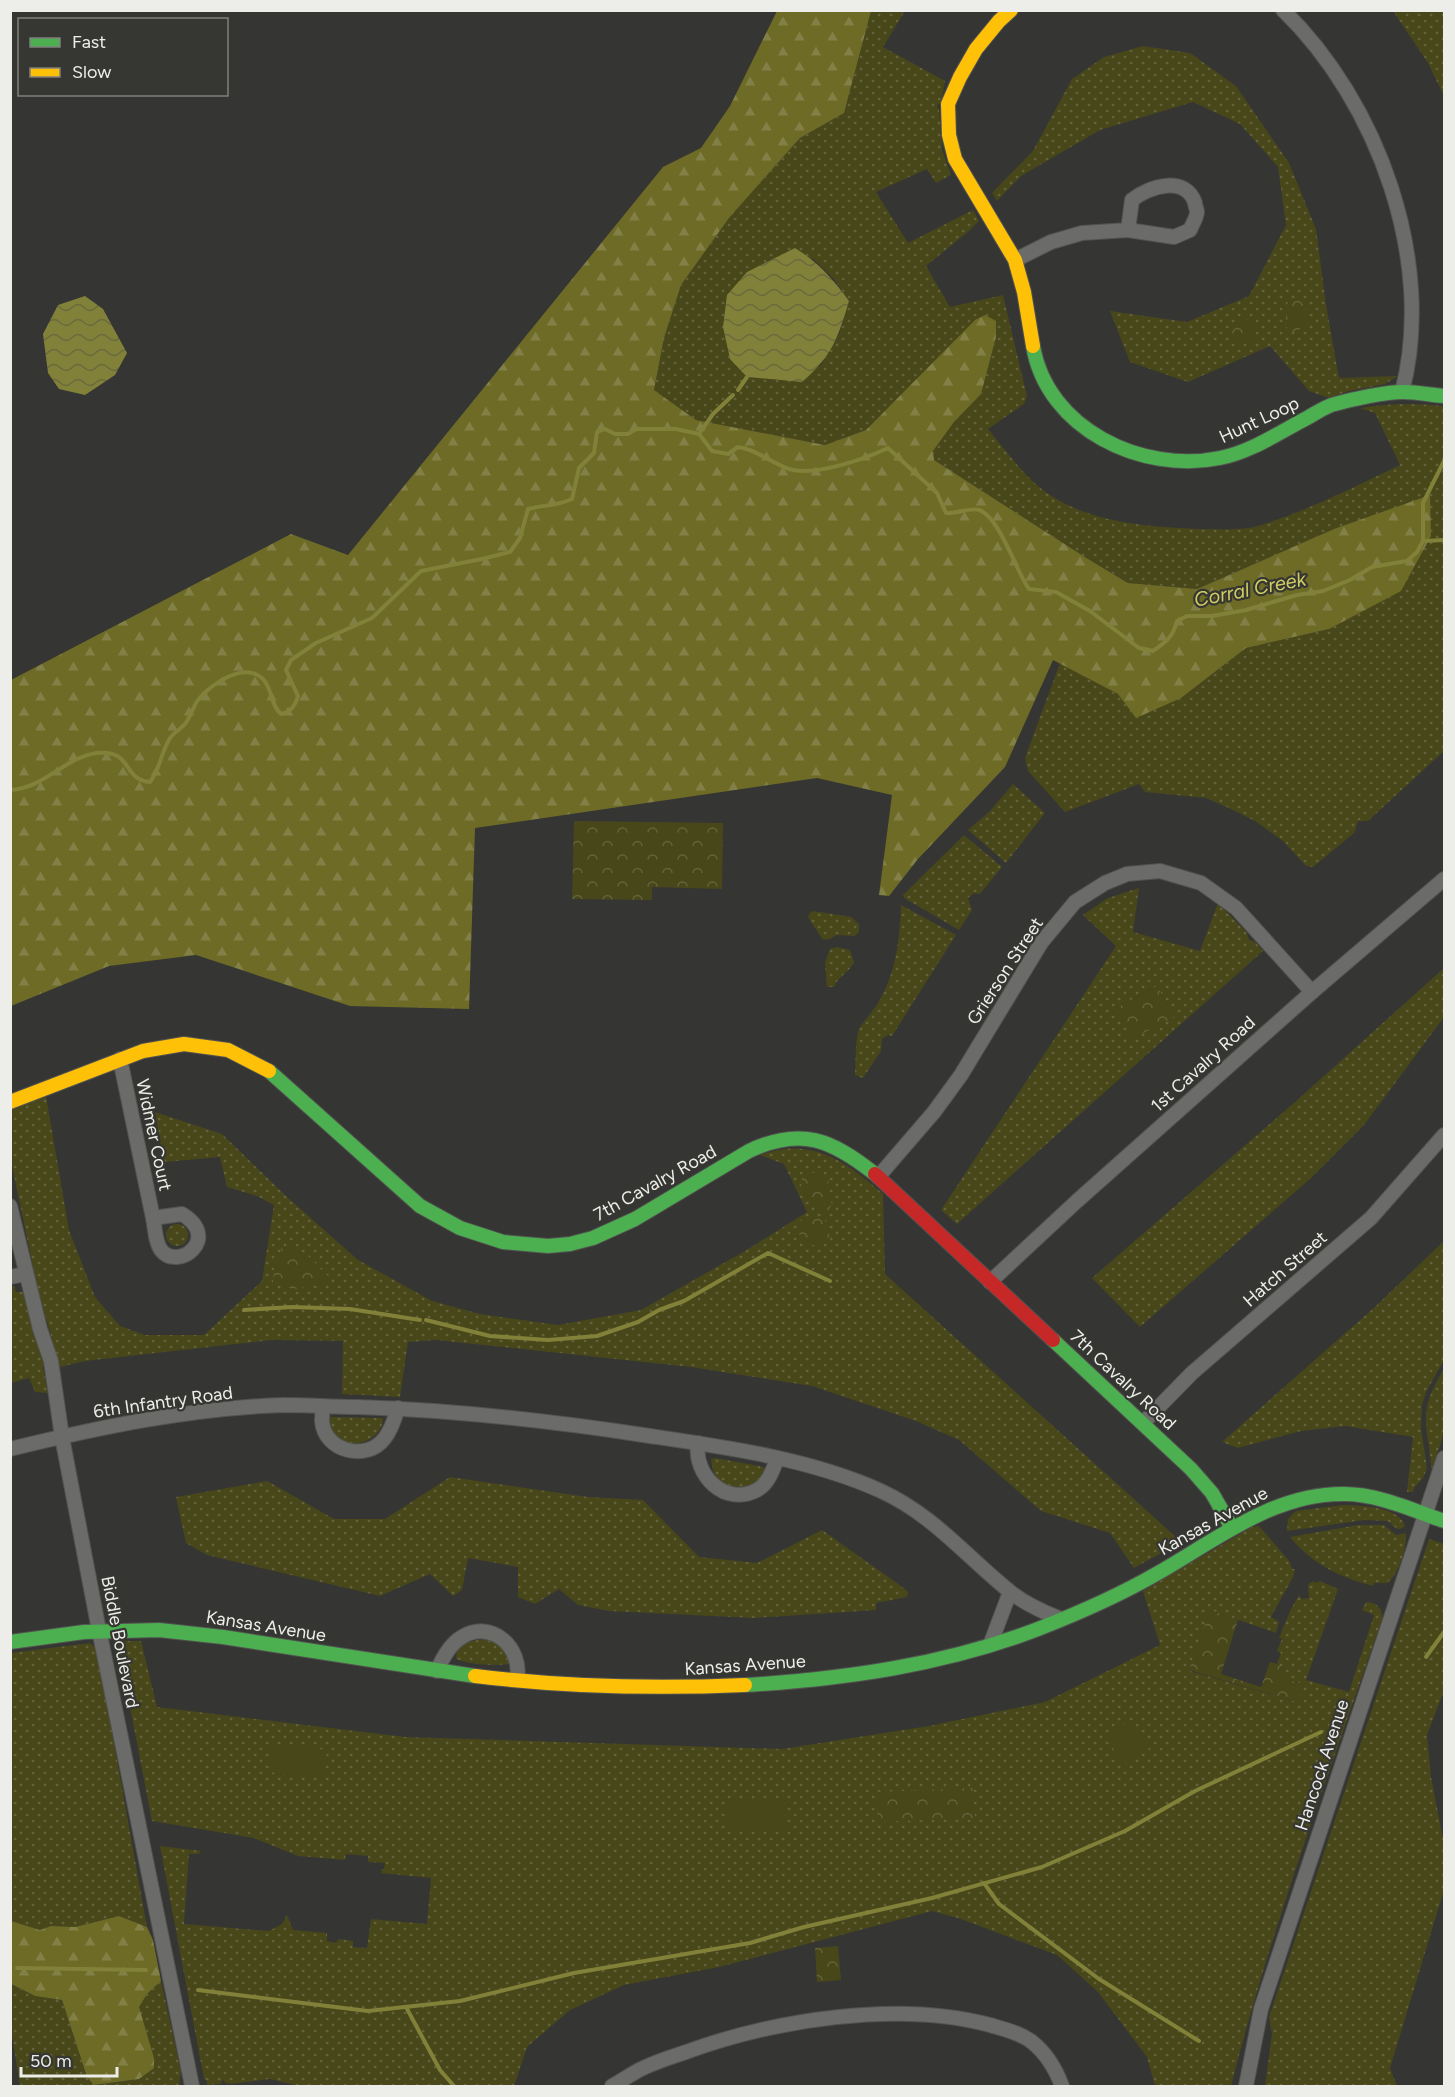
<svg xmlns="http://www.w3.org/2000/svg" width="1455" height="2097" font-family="Figtree,sans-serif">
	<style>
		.grass { fill: url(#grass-dots); fill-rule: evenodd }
		.forest { fill: url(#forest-firs) }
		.park { fill: url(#park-crowns) }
		.pitch { fill: #48471a }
		.water { fill: url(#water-waves) }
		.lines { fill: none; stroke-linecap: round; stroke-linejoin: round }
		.stream { stroke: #828139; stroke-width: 4 }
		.street-casing { stroke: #525250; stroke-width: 16 }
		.fast-casing { stroke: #525250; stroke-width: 16 }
		.slow-casing { stroke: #525250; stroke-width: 16 }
		.jam-casing { stroke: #525250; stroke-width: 16 }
		.street { stroke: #6b6b6a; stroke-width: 14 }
		.fast { stroke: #4caf50; stroke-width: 14 }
		.slow { stroke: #ffc107; stroke-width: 14 }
		.jam { stroke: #c62828; stroke-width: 14 }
		.labels { text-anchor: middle; stroke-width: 4.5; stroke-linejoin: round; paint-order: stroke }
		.street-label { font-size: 18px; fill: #ededea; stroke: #363632 }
		.water-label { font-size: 20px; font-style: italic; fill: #d0ce62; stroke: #363632 }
	</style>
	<defs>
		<pattern id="grass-dots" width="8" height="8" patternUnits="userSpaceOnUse" patternTransform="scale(1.5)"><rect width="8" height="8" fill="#48471a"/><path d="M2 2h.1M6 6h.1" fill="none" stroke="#63623b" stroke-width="1.8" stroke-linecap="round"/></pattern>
		<pattern id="forest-firs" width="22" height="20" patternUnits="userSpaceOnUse" patternTransform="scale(1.5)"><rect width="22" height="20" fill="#6d6b26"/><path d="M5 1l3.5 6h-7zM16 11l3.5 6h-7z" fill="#828046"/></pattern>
		<pattern id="park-crowns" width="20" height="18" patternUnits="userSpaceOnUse" patternTransform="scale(1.5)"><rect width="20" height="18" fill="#48471a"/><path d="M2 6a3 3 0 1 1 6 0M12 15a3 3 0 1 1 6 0" fill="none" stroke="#63623b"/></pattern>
		<pattern id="water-waves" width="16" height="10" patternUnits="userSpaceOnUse" patternTransform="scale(1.5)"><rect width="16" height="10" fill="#828139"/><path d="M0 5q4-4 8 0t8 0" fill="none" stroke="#6a6a3e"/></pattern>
	</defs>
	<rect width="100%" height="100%" fill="#353533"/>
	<g class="grass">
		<path d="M871,11H905L883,47L945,81L941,104H938L937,108L939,109L942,150L951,175L936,183L927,169L876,192L908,243L973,210L979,221L969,231L926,266L950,307L1003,295L1027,396L1024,404L988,429C1007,452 1025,478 1050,495C1092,523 1150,527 1199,529C1217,529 1240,531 1258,526C1307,511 1354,487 1400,465L1375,413L1360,408C1389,403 1415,403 1444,406V751L1368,821H1358L1354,833L1313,867L1306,866L1283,841L1255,821L1231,809L1206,798L1145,792L1139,784L1065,812L1028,771L1025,758L1060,663L1118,694L1181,698L1246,648L1329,629L1334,529L1197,589L1128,583L1088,559L934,460L933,451L954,422L981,394L996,337L986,315L975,321L866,430L825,445L695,420L654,390L664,338L681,285L729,218L800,138L844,113ZM812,258L833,278L849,301L839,334L821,365L772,378L747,377Z"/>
		<path d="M1393,11H1444V96L1428,63Z"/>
		<path d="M1143,46L1190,53L1236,86L1289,163L1316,229L1326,305L1339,378L1398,376L1385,384L1349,391L1329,398L1309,391L1270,346L1188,382L1130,362L1110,311L1187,322L1249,296L1286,225L1278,167L1240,124L1193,102L1100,130L1021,176L997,201L992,193L1033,151L1072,79L1104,57Z"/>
		<path d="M1013,784L1045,813L1006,863L968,830L990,811Z"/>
		<path d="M964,835L1002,867L980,894L974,893L968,898L972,910L959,930L904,898L903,895Z"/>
		<path d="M1139,888L1133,932L1200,951L1218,903L1247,933L1249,940L1255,942L1263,951L957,1224L941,1210L1116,946L1083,915L1108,898ZM1157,986L1174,1017L1116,1008Z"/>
		<path d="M901,905L956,935L892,1036L888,1035L882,1039L881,1051L863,1078L855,1075C856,1064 855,1039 859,1029C864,1020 873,1012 878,1003C896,974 900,938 901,905Z"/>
		<path d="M813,911L851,917L859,924V932L855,936L837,935L827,940L822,939L808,917L810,913Z"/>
		<path d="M837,947L850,950L854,962C849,973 838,976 834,987H827L825,962L830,949Z"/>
		<path d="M1444,968V1017L1364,1125L1311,1178L1140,1327L1092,1278L1295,1102Z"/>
		<path d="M46,1096L69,1230L95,1297L120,1326L145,1335H204L262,1281L274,1205L257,1196L227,1187L220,1157L164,1162L155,1112L222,1134L287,1197L358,1260L432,1301L480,1314L558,1325L641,1310L745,1251L807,1212L784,1164L760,1155C811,1136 846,1161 883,1194L885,1274L1177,1538L1196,1533L1206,1527L1203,1530L1134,1568L1110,1533L1041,1511L959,1440L916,1421L812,1386L691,1367L436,1340L408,1342L400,1397L342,1394L343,1341L271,1340L85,1361L60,1367L38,1290L11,1161L10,1110Z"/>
		<circle cx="177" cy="1235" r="11"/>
		<path d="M1444,1241V1360L1426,1392L1422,1405L1421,1428L1427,1468L1423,1478L1414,1488L1413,1492H1407L1413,1437L1345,1426L1301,1431L1238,1448L1222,1442L1376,1306Z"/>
		<path d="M10,1286H14L16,1292H23L44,1364L43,1368L48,1393L35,1392L29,1378L11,1383Z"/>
		<path d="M1444,1369V1432L1432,1471C1428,1423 1416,1414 1444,1369Z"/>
		<path d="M333,1417L382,1418L383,1420C380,1444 343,1453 331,1432C329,1429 328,1422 328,1418Z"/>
		<path d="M715,1458L759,1466L765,1468C761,1492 725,1494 714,1473C712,1469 712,1464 711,1459Z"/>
		<path d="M450,1477L588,1497L643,1500L699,1557L757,1563L822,1530L901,1586L908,1592L907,1597L876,1603V1610L754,1618L609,1611L578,1605L559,1589L535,1604L518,1597V1567L468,1558L462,1590L453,1596L430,1574L380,1596L207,1555L186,1543L176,1497L267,1481L334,1519H385Z"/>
		<path d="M1343,1505C1361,1506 1399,1506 1405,1526C1399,1533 1393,1526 1388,1521L1364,1520L1287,1531L1288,1519L1296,1511Z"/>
		<path d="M1358,1525H1384L1396,1535L1406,1533C1407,1547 1399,1575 1387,1583H1374L1373,1586C1339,1577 1312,1564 1290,1537Z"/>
		<path d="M1259,1526L1290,1562L1292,1569H1295L1293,1577L1271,1617L1279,1622L1276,1633L1210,1610L1190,1671L1297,1702L1302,1684L1290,1680L1284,1668L1277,1664L1281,1653L1277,1651L1282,1639L1279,1638L1291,1609L1299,1595L1301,1599L1309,1598L1308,1584L1314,1581L1315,1583L1320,1581L1338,1589L1306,1680L1349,1692L1374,1615L1362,1610L1366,1602C1376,1602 1383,1608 1382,1619C1329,1774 1271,1928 1231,2086H1155L1147,2057L1098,1992L1057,1955L961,1919L932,1911L719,1967L624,1985L570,2010L527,2047L514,2086H299L270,2079L231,2084L225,2083L224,2080L221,2081V2084L207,2085V2081L204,2079L160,1846L201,1851L199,1854H189L184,1924L269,1931L282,1924L287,1915L293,1930L327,1933V1941L336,1943L339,1939L353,1941V1947L367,1948L371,1919L427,1924L431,1878L381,1873L382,1869H384L385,1863L368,1862V1856L346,1854L345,1860L298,1856L254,1838L152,1821L119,1650L120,1641H141L157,1707L405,1737L782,1749L929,1726L1045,1702L1160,1645L1143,1591L1252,1527Z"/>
		<path d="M1429,1539L1444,1544V1691L1427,1735L1431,1777L1444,1844V1890L1390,2068L1397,2086H1265L1272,2034L1269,2017Z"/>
		<path d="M483,1639L500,1644L510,1659L509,1664C493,1666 472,1665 456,1659L457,1649L467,1642Z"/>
		<path d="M90,1643L97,1649L147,1927L119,1916L75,1927L51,1926L40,1930L11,1921L10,1653Z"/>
		<path d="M161,1981L181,2072L179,2086H20L11,2029L10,1984L35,1996L62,2000L87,2077L95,2085L139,2079L154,2058L138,2007L147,1994Z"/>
	</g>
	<g class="forest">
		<path d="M777,11H871L844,113L800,138L729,218L681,285L664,338L654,390L696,420L825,445L866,430L975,320L985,315L996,321V337L981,394L954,422L933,451L934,460L1088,559L1128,583L1197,589L1334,529L1430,495L1431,536L1401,591L1329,629L1246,648L1181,698L1136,718L1118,694L1053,660L1005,767L918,859L889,896L879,895L892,795L817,778L475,828L469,1009L350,1006L196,955L109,966L11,1006V680L291,534L348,555L663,167L701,148L730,106Z"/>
		<path d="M119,1916L147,1927L153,1940L161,1981L147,1994L139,2007L154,2058V2068L139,2079L94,2085L87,2077L62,2000L35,1996L11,1984V1921L40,1930L51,1926L75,1927Z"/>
	</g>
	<g class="park">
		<path d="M1288,298H1299L1306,304L1307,325L1293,333L1285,326Z"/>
		<path d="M1239,318L1253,320L1256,329L1255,337L1247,344L1238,343L1232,333L1231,326Z"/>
		<path d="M574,821L723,823L722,889L652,887V900L572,899Z"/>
		<path d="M1157,986L1174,1017L1132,1039L1116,1008Z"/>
		<path d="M809,1172L829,1176L827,1195L832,1204L829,1210L820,1212C810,1203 790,1181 809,1172Z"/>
		<path d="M824,1218L828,1227L831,1243L805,1246L800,1240L798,1221Z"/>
		<path d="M281,1247C308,1249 311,1260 329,1277L326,1282L297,1289L275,1285L273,1282L275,1259L282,1254Z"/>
		<path d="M1210,1610L1238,1620L1221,1674L1261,1687L1270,1662C1281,1664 1287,1669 1290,1680L1302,1684L1303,1688L1297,1702L1189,1670Z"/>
		<path d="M973,1788L975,1818L878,1822L876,1792Z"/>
		<path d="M838,1946L841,1980L817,1982L815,1948Z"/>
	</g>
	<g class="pitch">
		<path d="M1133,1720L1149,1750L1121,1764L1106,1734Z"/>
		<path d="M272,1744L327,1750L324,1778L269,1772Z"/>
		<path d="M784,1798L785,1830L726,1831V1800Z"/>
	</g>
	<g class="water">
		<path d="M795,248C818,262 833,279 849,301C838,338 832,356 802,382L747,377L730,359L723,327L727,295L747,272Z"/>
		<path d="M85,296L103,309L127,353L115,375L85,395L59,389L48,373L43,334L58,305Z"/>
	</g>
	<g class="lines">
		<g class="stream">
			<path d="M738,390L747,377"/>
			<path d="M699,434L713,414L733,395"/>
			<path d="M1423,541V503L1444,461"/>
			<path d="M10,790C43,789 65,757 97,753C133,749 122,780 150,782C160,769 161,753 169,740C172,733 180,730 185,724C190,718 192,710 196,703C207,686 243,661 262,678C273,688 270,705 281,714C291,712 295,706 298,696L286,670L291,660L316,643L372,618L421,571L482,559L510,552L520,538L528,509C543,505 557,506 572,499L579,468L594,453L597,432L605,429L615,434H628L636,429H676L699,434L712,451L728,454L738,447C756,449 771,463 789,469C813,477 865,459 888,448L937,493L946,513C957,514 971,507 979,510C999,516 1016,571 1029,589L1056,592L1090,611L1139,648L1153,651C1166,642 1173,637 1177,621L1187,616H1212L1246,610L1297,595L1323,591L1350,580L1372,567L1407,561L1417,552L1423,541L1444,540"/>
			<path d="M244,1310L292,1307L350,1309L420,1320"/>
			<path d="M426,1320L490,1336L548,1340L597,1336L638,1322L659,1310L684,1301L768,1253L830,1281"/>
			<path d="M1426,1657L1444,1632"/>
			<path d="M984,1883L999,1904L1099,1979L1199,2041"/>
			<path d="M17,1968L146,1970"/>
			<path d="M198,1990L368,2011L460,2001L574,1973L750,1943L804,1927L932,1898L1042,1867L1125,1831L1195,1791L1321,1732"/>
			<path d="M406,2007L440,2070L454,2086"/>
		</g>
		<g class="street-casing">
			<g id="street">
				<path d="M1283,10C1378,102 1436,262 1402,392"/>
				<path d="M1015,260L1051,242L1082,233L1128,230L1174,237L1190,230C1192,225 1197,217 1197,212C1197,209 1195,206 1195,203C1186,175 1149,186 1132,200L1128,230"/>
				<path d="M120,1059L153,1218"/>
				<path d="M878,1177L934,1112L961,1075L1041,943L1075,902L1105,883L1127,874L1160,871L1201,883L1236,908L1312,992"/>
				<path d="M10,1206L40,1329L51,1361L62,1437L97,1620L192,2086"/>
				<path d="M182,1214C222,1238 178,1272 161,1250C155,1242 155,1227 153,1218Z"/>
				<path d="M10,1277L26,1274"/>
				<path d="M990,1282L1077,1201L1312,992L1444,879"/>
				<path d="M322,1406C323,1411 322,1416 322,1421C324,1451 366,1462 384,1439C391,1431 395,1418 398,1408"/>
				<path d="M1143,1423L1192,1373L1371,1218L1444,1135"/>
				<path d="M698,1443C693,1475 725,1507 757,1490C768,1484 773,1470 777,1459"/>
				<path d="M10,1449C100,1427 191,1408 284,1405C308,1405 333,1407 357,1407C455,1410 552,1421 650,1436C725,1447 811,1459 881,1491C933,1515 965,1555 1008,1590C1023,1603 1043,1612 1061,1619"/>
				<path d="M990,1645L1010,1592"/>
				<path d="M437,1671C442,1659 450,1644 462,1637C491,1619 523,1647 517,1680"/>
				<path d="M612,2086C621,2081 630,2075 639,2070C654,2062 671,2057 686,2052C774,2020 898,2000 990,2025C1003,2029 1021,2033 1032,2042C1046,2053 1056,2070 1062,2086"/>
				<path d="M1246,2086L1261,2009L1444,1458"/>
			</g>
		</g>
		<g class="fast-casing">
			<g id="fast">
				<path d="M1033,346C1047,429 1142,474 1220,458C1251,452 1280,432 1307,418C1316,413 1326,406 1335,404C1353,399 1385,392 1403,392C1417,392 1431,395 1444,396"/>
				<path d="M269,1071L420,1206L460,1228L503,1242L548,1246L570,1244L593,1238L635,1219L749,1151C801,1126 832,1140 875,1174"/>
				<path d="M1053,1340L1191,1469L1212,1493L1232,1528"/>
				<path d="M10,1642L84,1632L159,1630L223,1637L475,1676"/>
				<path d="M745,1685C845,1679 944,1665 1038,1629C1079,1613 1120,1595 1158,1573C1216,1540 1274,1493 1344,1494C1378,1494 1412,1510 1444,1521"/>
			</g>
		</g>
		<g class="slow-casing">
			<g id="slow">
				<path d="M1011,10L999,21L976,49L960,77L948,104L949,135L955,159L1015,260L1024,292L1033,346"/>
				<path d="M10,1102L143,1051L184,1044L228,1050L269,1071"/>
				<path d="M475,1676C565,1687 654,1689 745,1685"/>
			</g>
		</g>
		<g class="jam-casing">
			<path id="jam" d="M875,1174L1053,1340"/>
		</g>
		<use href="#street" class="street"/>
		<use href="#fast" class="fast"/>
		<use href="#slow" class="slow"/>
		<use href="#jam" class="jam"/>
	</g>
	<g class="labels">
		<g class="street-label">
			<text transform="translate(1259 420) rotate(-25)" y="6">Hunt Loop</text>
			<text transform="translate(1005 971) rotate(-57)" y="6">Grierson Street</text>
			<text transform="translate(1203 1064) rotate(-42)" y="6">1st Cavalry Road</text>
			<text transform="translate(154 1135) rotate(78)" y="6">Widmer Court</text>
			<text transform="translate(655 1183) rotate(-29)" y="6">7th Cavalry Road</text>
			<text transform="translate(1285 1269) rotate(-41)" y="6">Hatch Street</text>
			<text transform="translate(1123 1380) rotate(43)" y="6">7th Cavalry Road</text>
			<text transform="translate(163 1402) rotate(-8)" y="6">6th Infantry Road</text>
			<text transform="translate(1213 1521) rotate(-29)" y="6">Kansas Avenue</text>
			<text transform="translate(266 1626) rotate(9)" y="6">Kansas Avenue</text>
			<text transform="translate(120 1642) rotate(79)" y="6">Biddle Boulevard</text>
			<text transform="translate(745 1665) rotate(-4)" y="6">Kansas Avenue</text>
			<text transform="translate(1322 1765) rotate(-72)" y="6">Hancock Avenue</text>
		</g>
		<g class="water-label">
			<text transform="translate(1250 589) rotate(-11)" y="7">Corral Creek</text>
		</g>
	</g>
	<rect width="1455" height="2097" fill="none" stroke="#ededea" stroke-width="24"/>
	<rect x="18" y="18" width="210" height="78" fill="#363632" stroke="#7f7f7c" stroke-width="1.5"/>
	<rect x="30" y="38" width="30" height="9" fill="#4caf50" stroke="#7f7f7c" stroke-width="1.5"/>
	<text x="72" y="48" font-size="18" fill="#ededea">Fast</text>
	<rect x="30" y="68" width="30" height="9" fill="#ffc107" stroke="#7f7f7c" stroke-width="1.5"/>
	<text x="72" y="78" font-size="18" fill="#ededea">Slow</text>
	<path d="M21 2067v9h96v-9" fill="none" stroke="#ededea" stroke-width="3"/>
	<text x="30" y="2067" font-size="18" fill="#ededea" stroke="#363632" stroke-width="4.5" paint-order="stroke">50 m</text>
</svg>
